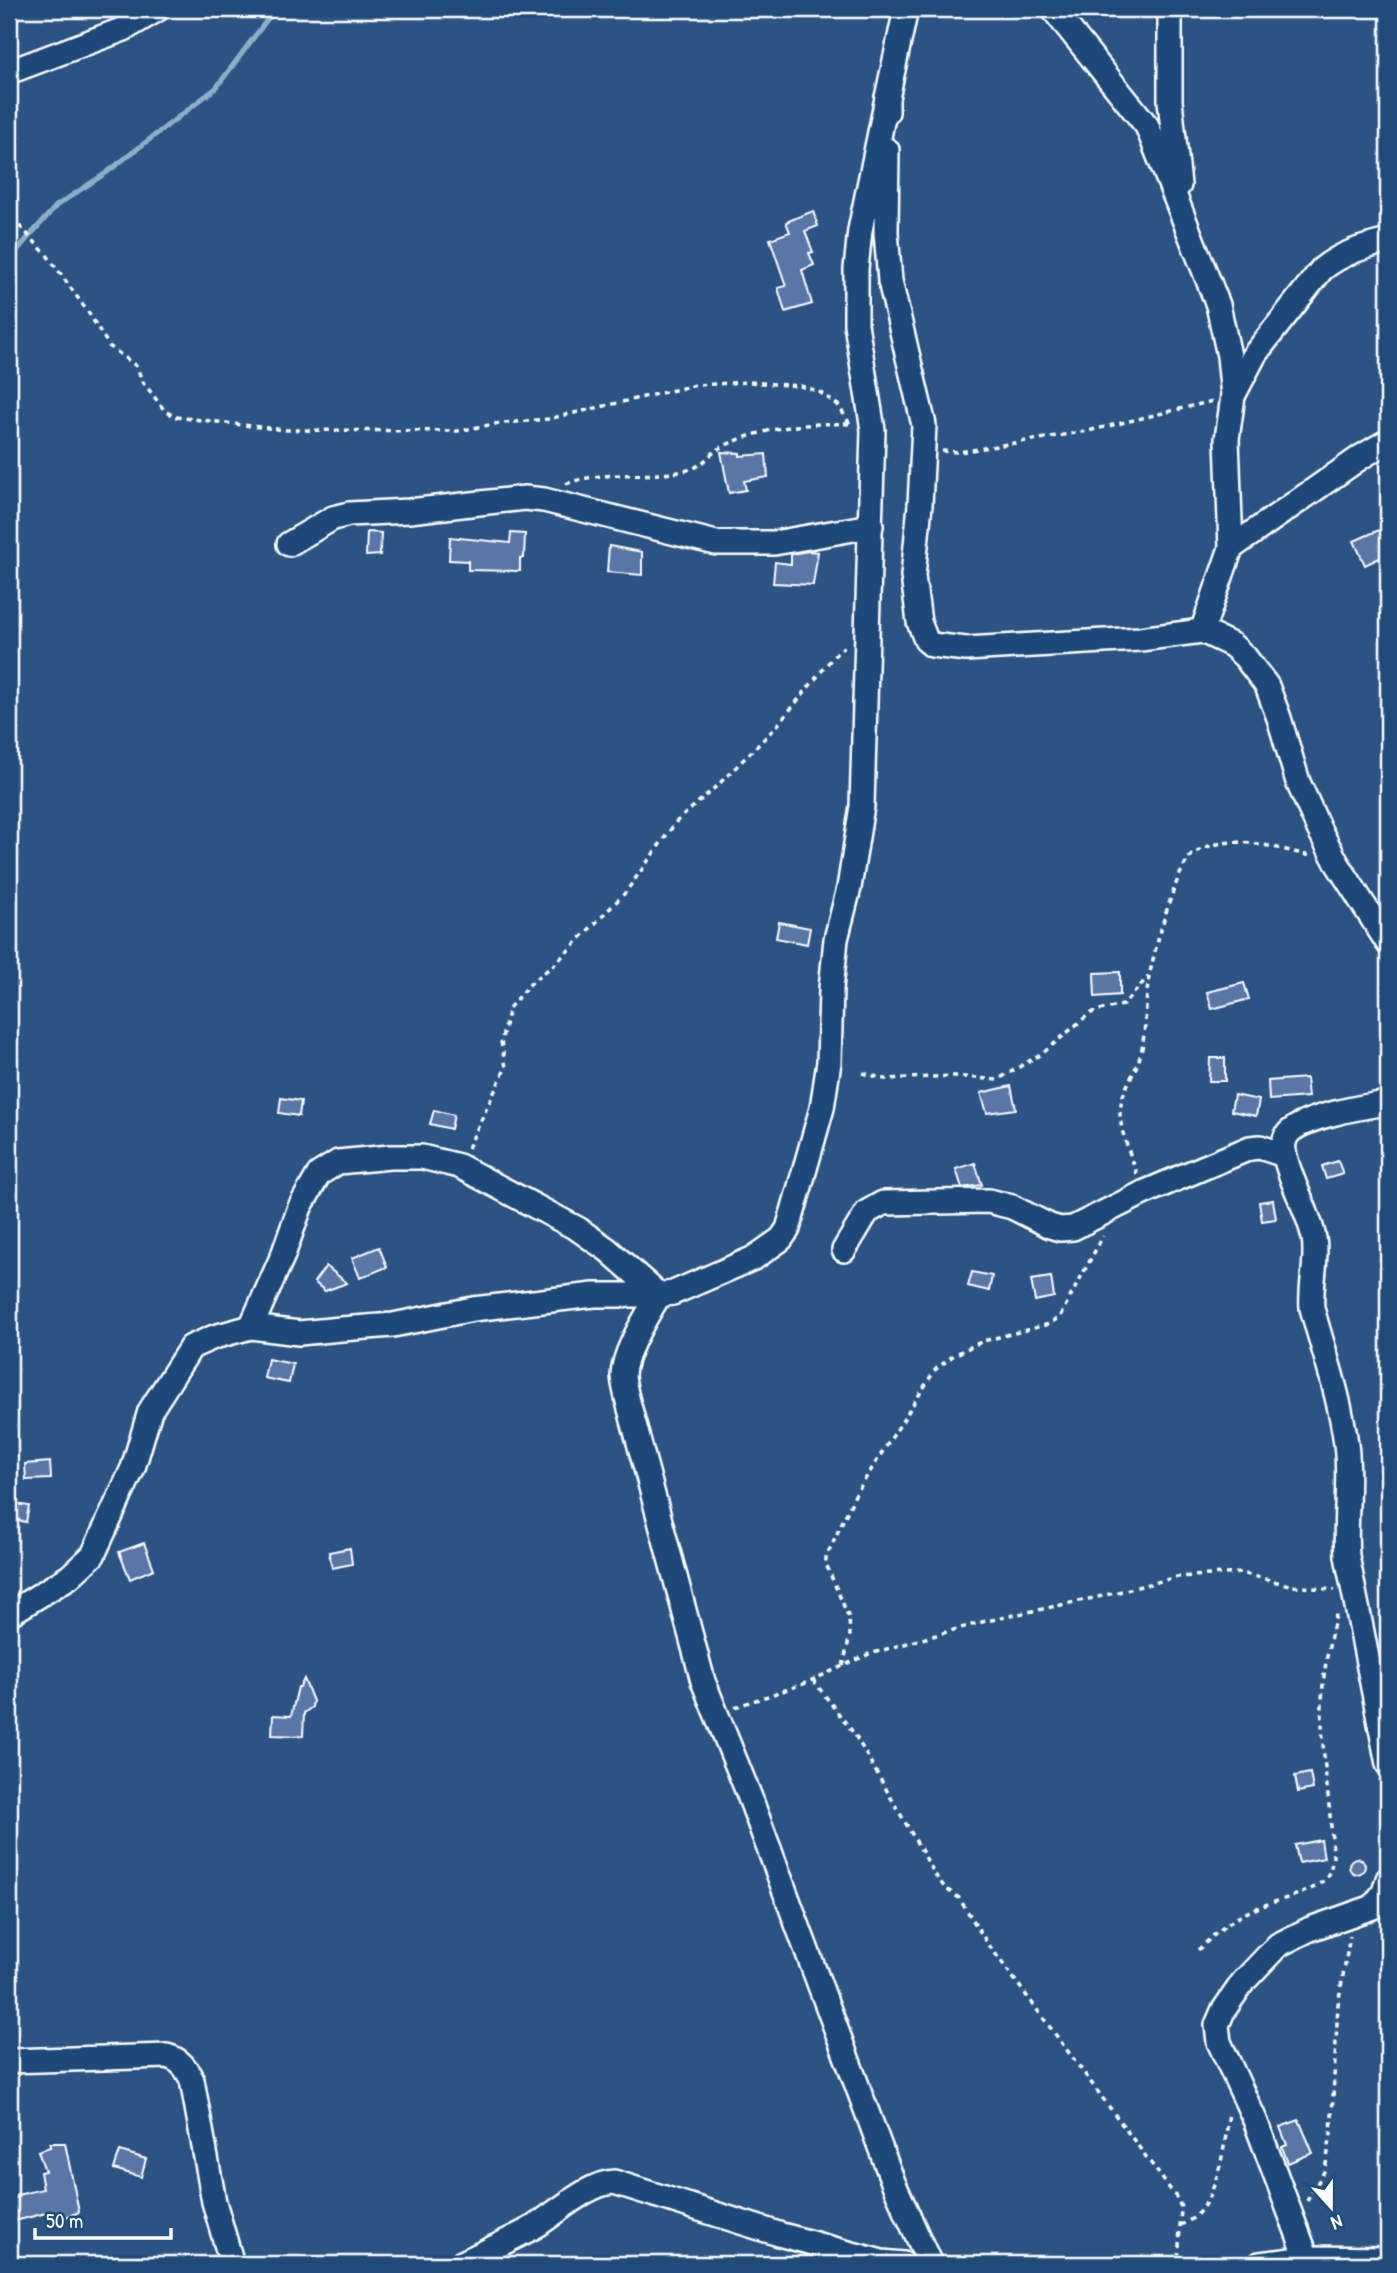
<svg xmlns="http://www.w3.org/2000/svg" width="1397" height="2273" font-family="'Patrick Hand',sans-serif">
	<style>
		.lines { fill: none; stroke-linecap: round; stroke-linejoin: round }
		.stream { stroke: #8dafc4; stroke-width: 5 }
		.building { fill: #5a76a7; stroke: #fff; stroke-width: 2 }
		.minor-casing { stroke: #fff; stroke-width: 28 }
		.path { stroke: #fff; stroke-width: 3.5; stroke-dasharray: 5 5; stroke-linecap: butt }
		.minor { stroke: #1f4a7a; stroke-width: 23 }
	</style>
	<rect width="100%" height="100%" fill="#2b5383"/>
	<filter id="ink" filterUnits="userSpaceOnUse"><feTurbulence type="fractalNoise" baseFrequency=".0143" numOctaves="2"/><feDisplacementMap in="SourceGraphic" scale="14" xChannelSelector="R" yChannelSelector="G"/><feConvolveMatrix kernelMatrix="1 2 1 2 8 2 1 2 1" color-interpolation-filters="sRGB"/></filter>
	<g filter="url(#ink)">
		<g class="lines">
			<path class="stream" d="M9,266L19,248L56,206L106,173L216,88L275,9"/>
		</g>
		<g class="building">
			<path d="M813,211L818,226L805,231L813,252L809,253L814,265L802,270L812,304L785,312L778,288L786,286L770,239L790,232L786,222Z"/>
			<path d="M721,452L740,453V456L766,454L768,477L744,481L746,490L729,493Z"/>
			<path d="M1388,526V554L1365,565L1354,541Z"/>
			<path d="M367,532L381,533L380,555L366,556Z"/>
			<path d="M511,533L525,534L524,558H520V571L468,570V561L449,560L450,537L510,543Z"/>
			<path d="M609,546L642,552V575L607,572Z"/>
			<path d="M808,551L818,552L813,585L773,583L775,562L791,564V554Z"/>
			<path d="M779,922L810,928L807,944L776,938Z"/>
			<path d="M1120,972V995L1095,997L1094,973Z"/>
			<path d="M1244,983L1249,999L1212,1009L1207,992Z"/>
			<path d="M1210,1058H1225V1081H1209Z"/>
			<path d="M1306,1078L1308,1097L1269,1100L1268,1081Z"/>
			<path d="M1011,1086L1016,1109L987,1113L981,1093Z"/>
			<path d="M1234,1095L1259,1100L1256,1116L1231,1111Z"/>
			<path d="M281,1098L301,1101L299,1116L279,1113Z"/>
			<path d="M434,1110L454,1115L451,1129L430,1124Z"/>
			<path d="M1338,1161L1343,1174L1326,1179L1322,1166Z"/>
			<path d="M975,1163L982,1185L962,1188L956,1169Z"/>
			<path d="M1273,1200L1276,1219L1262,1221L1259,1202Z"/>
			<path d="M379,1247L387,1267L360,1278L352,1258Z"/>
			<path d="M326,1266L347,1283L325,1291L314,1282Z"/>
			<path d="M972,1272L992,1276L989,1291L968,1286Z"/>
			<path d="M1051,1277L1054,1297L1035,1301L1031,1280Z"/>
			<path d="M268,1359L293,1364L289,1383L264,1378Z"/>
			<path d="M50,1462L51,1479L26,1480L25,1464Z"/>
			<path d="M9,1503L29,1506L26,1522L9,1519Z"/>
			<path d="M144,1543L154,1569L130,1579L119,1552Z"/>
			<path d="M350,1548L352,1564L332,1568L329,1552Z"/>
			<path d="M304,1679L313,1701L312,1707L304,1713L303,1736L272,1735L273,1715L291,1716L298,1687H300Z"/>
			<path d="M1310,1773L1313,1789L1298,1792L1295,1776Z"/>
			<path d="M1321,1840L1324,1858L1299,1863L1295,1845Z"/>
			<circle cx="1357" cy="1866" r="8"/>
			<path d="M1299,2120L1313,2153L1288,2163L1282,2147L1287,2145L1280,2127Z"/>
			<path d="M50,2143H65L79,2212L50,2223L46,2213L11,2222L9,2200L18,2197L17,2195L43,2189L40,2172L45,2171L38,2151L50,2147Z"/>
			<path d="M120,2151L146,2159L141,2177L114,2169Z"/>
		</g>
		<g class="lines">
			<g class="minor-casing">
				<g id="minor">
					<path d="M1053,9L1147,126L1218,305L1229,356L1233,396L1227,439L1231,548L1202,631"/>
					<path d="M1170,9V101L1179,185"/>
					<path d="M9,72L124,29L158,9"/>
					<path d="M887,112V98L906,9"/>
					<path d="M887,150L886,232L890,281L924,425L920,505L913,576L919,622L926,640L932,645L966,649L1140,639L1202,631L1232,645L1245,657L1267,686L1279,718L1298,782L1319,829L1337,863L1388,943"/>
					<path d="M1233,396L1255,354L1322,269C1342,253 1363,247 1388,241"/>
					<path d="M289,544L333,518L349,514L409,511L525,498L544,500L716,543H774L871,526"/>
					<path d="M1231,548L1361,457L1388,441"/>
					<path d="M1388,1103C1366,1106 1299,1117 1287,1135C1283,1141 1283,1150 1285,1156C1291,1184 1308,1209 1314,1238C1318,1260 1310,1285 1312,1308C1324,1353 1340,1397 1346,1444C1351,1481 1344,1519 1347,1556L1388,1764"/>
					<path d="M844,1250L867,1212L883,1203L989,1201L1012,1207L1050,1226L1060,1229L1073,1228L1143,1193L1250,1148L1260,1147L1284,1155"/>
					<path d="M251,1327L283,1255L300,1207L319,1174L338,1162L390,1157H422L459,1166L578,1229L608,1250L659,1295C647,1316 623,1352 623,1376C624,1387 627,1398 630,1409L703,1681L749,1795L893,2182L930,2264"/>
					<path d="M9,1614L69,1577L93,1555L133,1468L150,1411L191,1347L214,1337L251,1327L299,1333L341,1329L393,1325L473,1309L594,1295H659L673,1293L754,1258L781,1239L788,1229L822,1108L829,1062L831,989L836,939L849,888L862,806L873,430L856,324V269L860,230L887,98"/>
					<path d="M9,2061L167,2056C181,2060 186,2068 192,2080L214,2202L232,2264"/>
					<path d="M1307,2258L1255,2120L1219,2042L1217,2025L1223,2011L1243,1982L1278,1945L1310,1929L1373,1907L1384,1892L1388,1879"/>
					<path d="M460,2264C485,2252 510,2240 534,2227C557,2213 588,2183 614,2182L782,2235L882,2262L903,2264"/>
					<path d="M1260,2264L1307,2258L1388,2259"/>
				</g>
			</g>
			<g class="path">
				<path d="M9,178L11,202L15,221L47,255L88,312L109,346L136,366L143,382L165,411L176,417L285,430L458,431L494,424L548,419L696,385L749,382L800,386L818,391L838,405L850,424"/>
				<path d="M942,451L959,452L1088,431L1213,401"/>
				<path d="M566,484C603,469 646,479 684,471C706,466 706,455 724,446C761,428 809,422 850,424"/>
				<path d="M863,1073L885,1079L955,1076L997,1080L1043,1053L1088,1015L1095,1011L1123,1005L1148,977"/>
				<path d="M468,1148L506,1067L501,1042L509,1008L531,983L556,963L625,893L676,822L719,784L776,727L834,656L848,643"/>
				<path d="M1137,1174C1131,1155 1120,1132 1120,1113C1121,1088 1136,1074 1141,1053C1146,1031 1145,1007 1148,984C1151,961 1176,867 1192,855C1226,830 1275,848 1311,856"/>
				<path d="M843,1666L850,1635L849,1618L826,1564V1557L855,1495L935,1370L954,1355L983,1341L1046,1325L1059,1318L1103,1236"/>
				<path d="M813,1680L855,1735L936,1876L945,1888L959,1898L986,1941L1176,2197L1181,2207L1178,2264"/>
				<path d="M735,1707L806,1683L869,1654L982,1622L1098,1597L1177,1577L1241,1573L1293,1586L1335,1590"/>
				<path d="M1198,1950C1213,1936 1227,1922 1246,1913C1268,1901 1304,1897 1323,1881C1330,1874 1332,1865 1333,1856C1331,1806 1321,1756 1322,1706C1322,1673 1330,1641 1337,1610"/>
				<path d="M1307,2201L1325,2170L1331,2134L1338,2004L1350,1936"/>
				<path d="M1180,2225C1217,2214 1225,2145 1229,2112"/>
			</g>
			<use href="#minor" class="minor"/>
		</g>
	</g>
	<rect width="1397" height="2273" fill="none" stroke="#1f4a7a" stroke-width="35"/>
	<rect x="18" y="18" width="1362" height="2238" fill="none" stroke="#fff" stroke-width="2.5" filter="url(#ink)"/>
	<g transform="translate(1331 2207) rotate(159)" stroke="#1f4a7a" stroke-width="5" paint-order="stroke">
	<path d="M0-5L12 26L0 18L-12 26Z" fill="#ffffff"/>
	<text y="-10" font-size="19" font-weight="bold" text-anchor="middle" fill="#ffffff">N</text>
	</g>
	<path d="M35 2228v10h136v-10" fill="none" stroke="#ffffff" stroke-width="3.5"/>
	<text x="46" y="2228" font-size="21" fill="#ffffff" stroke="#1f4a7a" stroke-width="5" paint-order="stroke">50 m</text>
</svg>
